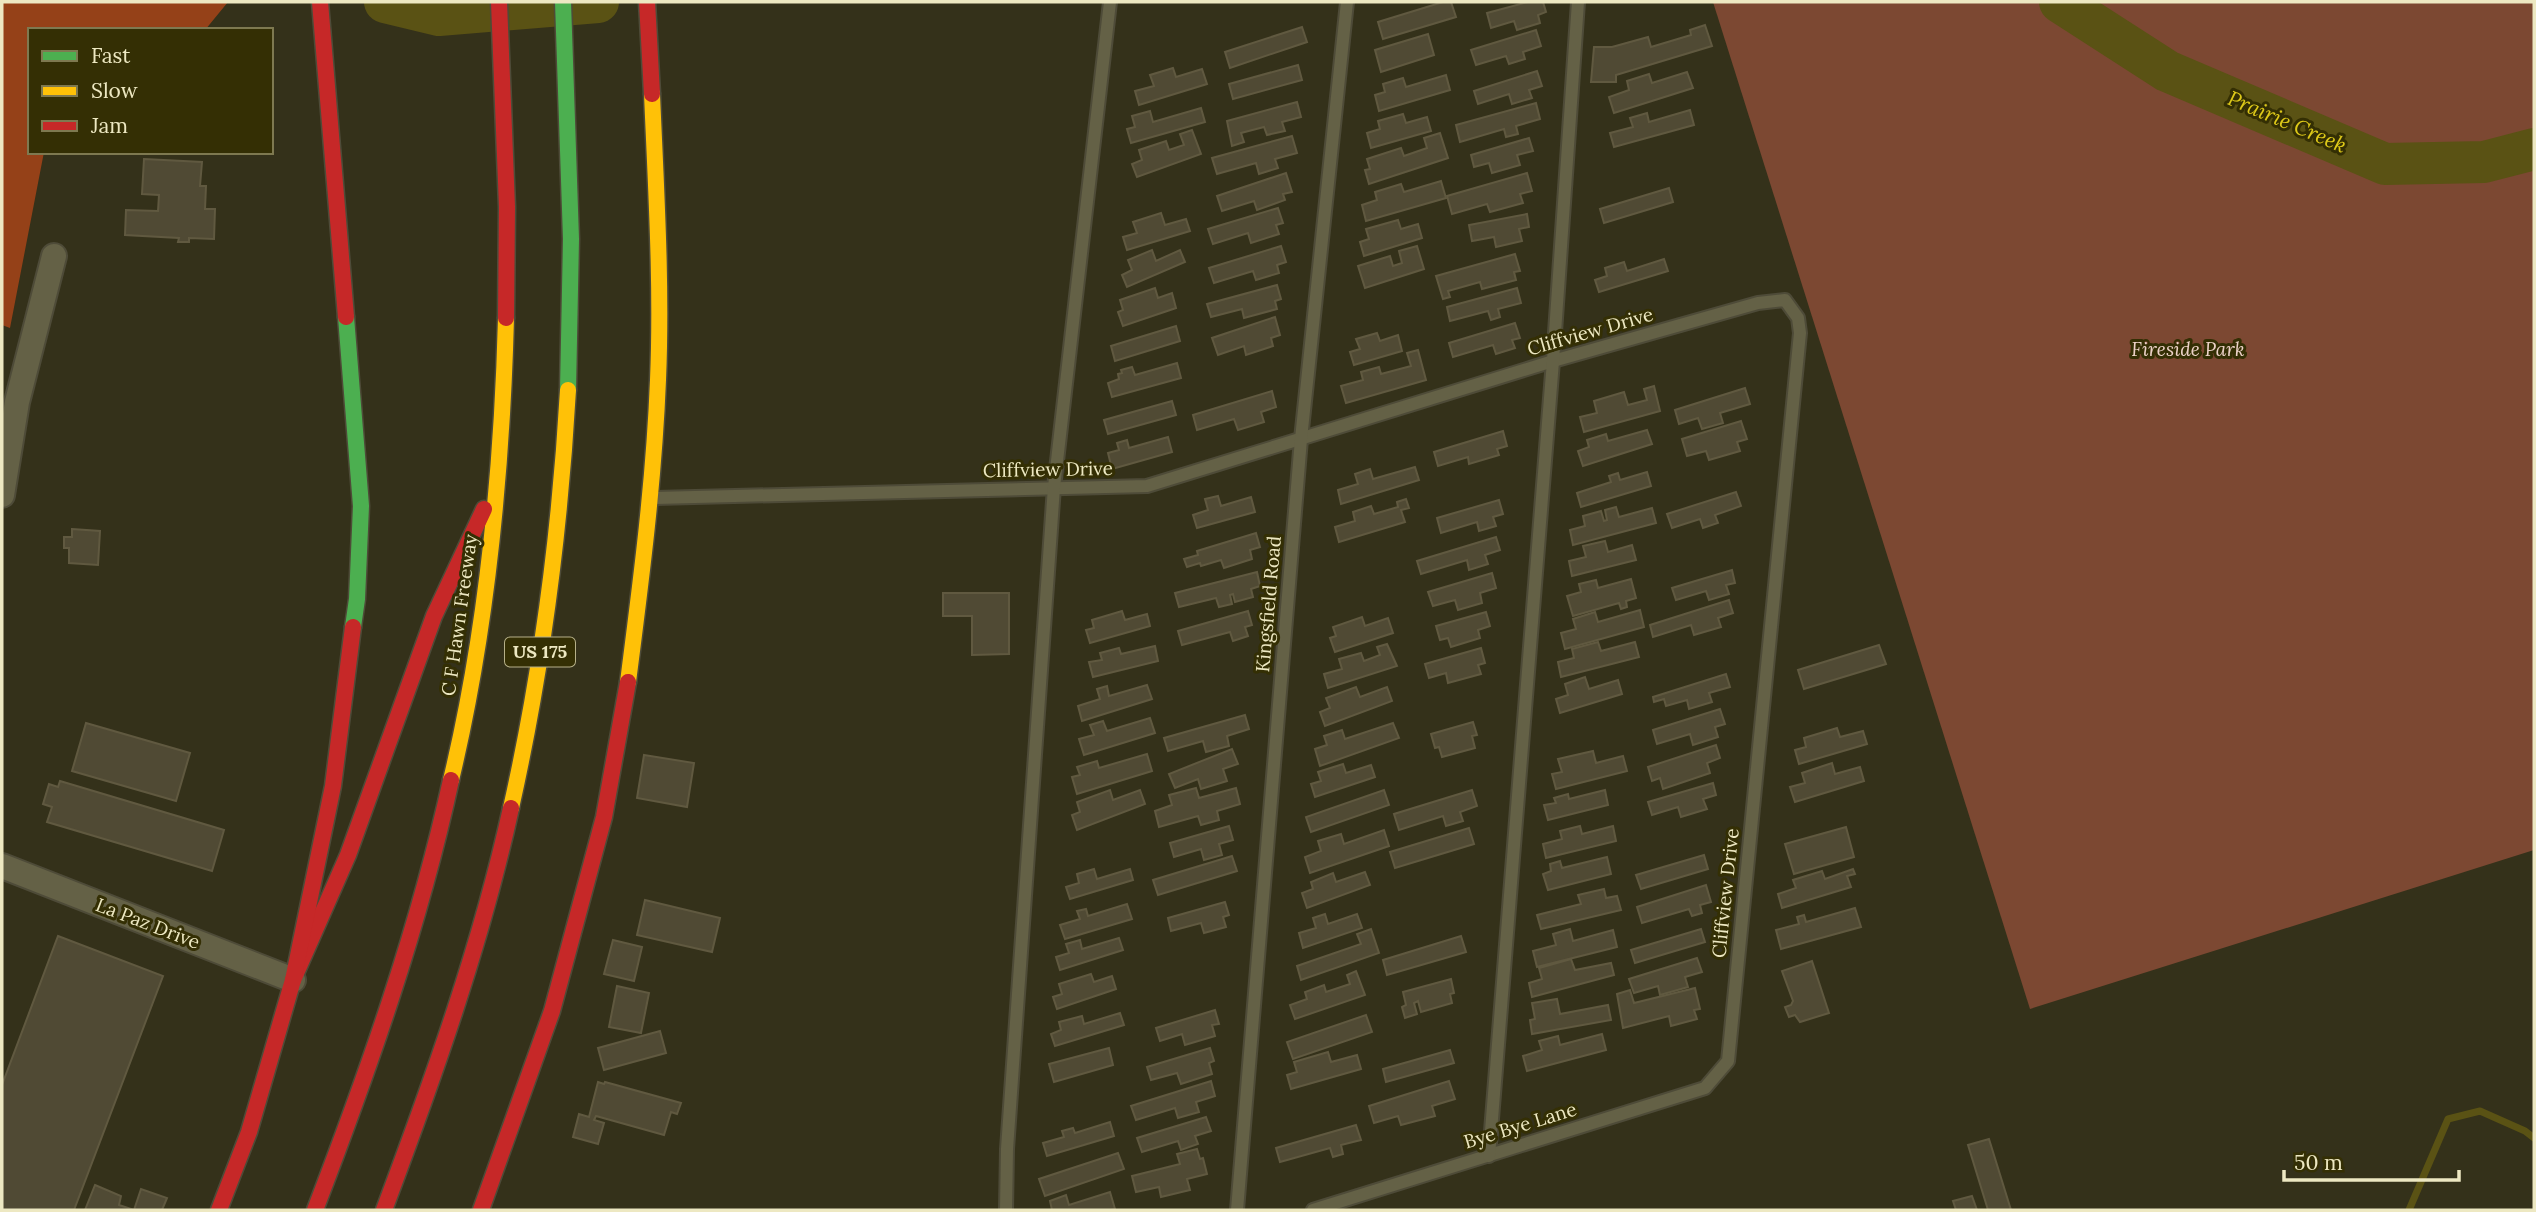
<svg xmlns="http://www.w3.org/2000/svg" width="2536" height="1212" font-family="Lora,serif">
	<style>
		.green { fill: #7c4832 }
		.forest { fill: #954118 }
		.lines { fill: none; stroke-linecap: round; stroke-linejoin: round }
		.stream { stroke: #5a5214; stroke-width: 7 }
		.river { stroke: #5a5214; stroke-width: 42 }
		.building { fill: #504a34; stroke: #605940; stroke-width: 2 }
		.lane-casing { stroke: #4e4b38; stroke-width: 16 }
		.street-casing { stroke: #4e4b38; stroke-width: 28 }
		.fast-casing { stroke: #4e4b38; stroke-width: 19 }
		.slow-casing { stroke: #4e4b38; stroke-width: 19 }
		.jam-casing { stroke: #4e4b38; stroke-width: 19 }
		.lane { stroke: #646146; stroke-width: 12 }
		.street { stroke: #646146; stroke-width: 24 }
		.fast { stroke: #4caf50; stroke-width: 16 }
		.slow { stroke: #ffc107; stroke-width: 16 }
		.jam { stroke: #c62828; stroke-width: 16 }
		.labels { text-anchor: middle; stroke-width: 6; stroke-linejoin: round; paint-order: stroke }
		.shield { fill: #342f04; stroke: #b6b089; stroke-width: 2 }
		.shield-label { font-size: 18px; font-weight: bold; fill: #ede8c2 }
		.street-label { font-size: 19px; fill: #ede8c2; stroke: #342f04 }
		.park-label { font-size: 19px; font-style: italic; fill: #edd2c8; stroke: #342f04 }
		.water-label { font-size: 21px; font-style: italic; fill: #dec919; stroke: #342f04 }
	</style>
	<rect width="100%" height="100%" fill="#34311a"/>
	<path class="green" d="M1713,2H2534V850L2030,1009Z"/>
	<path class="forest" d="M2,2H228L205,30H30V152H44L10,328L2,325Z"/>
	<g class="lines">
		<path class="stream" d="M2409,1210L2448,1119L2480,1111L2525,1131L2534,1138"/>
		<g class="river">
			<path d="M385,2L439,15L598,2"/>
			<path d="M2060,2L2167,71L2385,164L2484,162L2534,149"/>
		</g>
	</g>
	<g class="building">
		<path d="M1443,2H1451L1456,17L1383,39L1378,22Z"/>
		<path d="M1528,2H1543L1546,12L1538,15L1540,23L1517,30L1514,21L1491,28L1487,13Z"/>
		<path d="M1705,25L1712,46L1616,75V82H1591L1594,47H1612L1648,37L1651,47L1691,35L1690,30Z"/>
		<path d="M1302,27L1307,42L1230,68L1225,52Z"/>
		<path d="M1536,30L1541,46L1523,52L1525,59L1509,64L1506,56L1476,65L1471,50Z"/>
		<path d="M1428,34L1434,55L1381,72L1375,50Z"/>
		<path d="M1298,65L1302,80L1233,99L1229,84Z"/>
		<path d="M1173,68L1176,77L1202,69L1207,84L1139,105L1135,91L1154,86L1150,75Z"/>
		<path d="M1537,71L1542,86L1529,90L1532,98L1512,104L1509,94L1478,104L1474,91Z"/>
		<path d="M1687,72L1693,88L1614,113L1609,97L1629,90L1627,81L1649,74L1652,83Z"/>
		<path d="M1446,75L1450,90L1379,111L1375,95L1385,92L1383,84L1403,78L1406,87Z"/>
		<path d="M1297,102L1301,117L1282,122L1285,131L1267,135L1264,127L1241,133L1244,142L1232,146L1227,121Z"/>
		<path d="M1536,103L1540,119L1516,126L1518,134L1506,137L1504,129L1460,142L1456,125Z"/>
		<path d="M1201,108L1205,122L1131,143L1127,129L1135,127L1132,116L1150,111L1153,122Z"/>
		<path d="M1690,110L1694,125L1614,147L1610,133L1633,127L1630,118L1647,113L1649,122Z"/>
		<path d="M1403,114L1406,123L1427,117L1431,131L1371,148L1367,133L1380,129L1378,121Z"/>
		<path d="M1192,130L1201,154L1137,177L1132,164L1142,160L1139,150L1166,141L1169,150L1184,145L1180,134Z"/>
		<path d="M1440,133L1448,158L1369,184L1365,170L1370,169L1367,159L1401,148L1404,156L1427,148L1424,138Z"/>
		<path d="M1292,136L1297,153L1275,159L1278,168L1259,174L1256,163L1217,174L1212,158Z"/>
		<path d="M1529,138L1533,151L1517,155L1520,165L1492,173L1489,163L1474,167L1471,155Z"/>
		<path d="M144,159L202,162L200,186H206L205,209H215L214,239L189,238V242H178L179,238L125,235L126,210L158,211L159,195L142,194Z"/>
		<path d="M1286,173L1292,192L1283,194L1285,200L1257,210L1254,201L1222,211L1217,196Z"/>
		<path d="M1527,173L1532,191L1520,194L1523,203L1490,212L1487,204L1452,214L1447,196Z"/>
		<path d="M1441,181L1446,198L1366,221L1362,205L1377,200L1375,192L1401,184L1404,192Z"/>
		<path d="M1669,188L1673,202L1604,223L1600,209Z"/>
		<path d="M1278,208L1283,223L1276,225L1279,234L1251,243L1248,233L1213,244L1208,229Z"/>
		<path d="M1161,213L1165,225L1186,219L1190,231L1127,250L1123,237L1137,233L1133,222Z"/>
		<path d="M1527,214L1529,227L1519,229L1522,241L1496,247L1494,237L1472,241L1469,225Z"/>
		<path d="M1398,220L1401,229L1418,224L1422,238L1364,256L1360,242L1369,239L1366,229Z"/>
		<path d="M1281,246L1286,262L1277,265L1279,273L1256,280L1253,271L1214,283L1209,268Z"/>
		<path d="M1417,246L1424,269L1365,288L1358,266L1390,256L1393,266L1402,263L1399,251Z"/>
		<path d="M1152,250L1156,261L1180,250L1185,262L1127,287L1122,275L1132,270L1128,260Z"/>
		<path d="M1515,254L1520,271L1514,272L1516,280L1482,289L1480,282L1448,291L1450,297L1443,299L1436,276Z"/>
		<path d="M1664,259L1668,271L1599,292L1595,280L1607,276L1605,268L1624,262L1627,271Z"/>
		<path d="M1277,285L1281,299L1275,301L1277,309L1244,318L1242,309L1211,317L1207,304Z"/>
		<path d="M1155,288L1158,298L1172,293L1176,308L1123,326L1118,312L1123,310L1120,300Z"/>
		<path d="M1517,288L1521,303L1498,309L1500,317L1491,320L1488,311L1450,321L1447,307Z"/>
		<path d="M1275,317L1280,335L1271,338L1273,346L1246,355L1244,346L1218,355L1212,338Z"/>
		<path d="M1515,323L1520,338L1512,340L1515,348L1496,354L1493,345L1453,357L1449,343Z"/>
		<path d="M1176,326L1180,341L1115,361L1111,346Z"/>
		<path d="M1377,333L1380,341L1398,335L1402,351L1354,365L1350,352L1360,349L1356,339Z"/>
		<path d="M1418,350L1426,380L1346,403L1341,386L1363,380L1361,372L1379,367L1381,374L1411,366L1407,353Z"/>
		<path d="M1177,363L1181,378L1112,397L1108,383L1119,379L1118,374L1122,373L1121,370L1132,367L1135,375Z"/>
		<path d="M1654,386L1660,411L1584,432L1580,417L1597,413L1594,401L1624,392L1628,405L1647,400L1644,389Z"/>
		<path d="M1745,388L1750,404L1720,413L1723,423L1702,429L1698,418L1679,424L1675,410Z"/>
		<path d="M1272,391L1276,407L1261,412L1264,422L1238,430L1234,419L1197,430L1193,415Z"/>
		<path d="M1172,401L1176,415L1108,434L1104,420Z"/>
		<path d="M1741,421L1747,439L1737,442L1740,451L1709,460L1706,451L1687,456L1682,439Z"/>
		<path d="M1647,430L1652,444L1583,466L1578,451L1589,447L1587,440L1606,434L1608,441Z"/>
		<path d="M1503,431L1507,446L1497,449L1499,455L1469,464L1468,457L1438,466L1434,452Z"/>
		<path d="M1168,437L1172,452L1112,469L1108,453L1119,450L1117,443L1127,440L1129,448Z"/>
		<path d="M1415,467L1419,480L1341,504L1338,490L1358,484L1355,474L1370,469L1373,479Z"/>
		<path d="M1647,472L1651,486L1581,507L1577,493L1611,482L1609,476L1618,473L1620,480Z"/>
		<path d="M1736,492L1741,506L1715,515L1718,523L1703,528L1700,519L1672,528L1667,514Z"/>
		<path d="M1218,496L1221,506L1251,497L1255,512L1197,528L1193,515L1208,510L1205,499Z"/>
		<path d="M1406,499L1409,508L1401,510L1405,522L1339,542L1335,527L1355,521L1353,512L1371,506L1374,514L1398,507L1397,502Z"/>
		<path d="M1499,500L1503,514L1493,517L1496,526L1479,531L1477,522L1441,533L1437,518Z"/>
		<path d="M1616,507L1619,517L1652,508L1656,523L1573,545L1570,530L1585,526L1583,516L1601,511L1604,521L1607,520L1605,510Z"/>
		<path d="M72,529L100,531L98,565L69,563V548H64V537H72Z"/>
		<path d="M1256,533L1260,547L1250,550L1252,559L1224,568L1221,560L1201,566L1200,563L1187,567L1184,559L1198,555L1197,551Z"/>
		<path d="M1496,537L1500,550L1485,555L1488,564L1469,570L1467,560L1421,574L1417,561Z"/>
		<path d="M1605,541L1608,552L1632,545L1636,560L1572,576L1569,561L1586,557L1583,546Z"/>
		<path d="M1732,570L1735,583L1726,585L1729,594L1709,600L1706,591L1676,600L1672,588Z"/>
		<path d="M1257,572L1260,586L1251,589L1253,597L1235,602L1233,594L1230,595L1232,604L1219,607L1216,598L1179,607L1175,593Z"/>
		<path d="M1492,573L1496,588L1480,593L1482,603L1458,610L1455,600L1433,606L1428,592Z"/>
		<path d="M1631,579L1636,598L1626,601L1627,607L1621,609L1619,603L1573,616L1567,596L1581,592L1579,584L1596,580L1598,588Z"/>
		<path d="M943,593H1009V654L972,655V616H943Z"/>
		<path d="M1729,600L1733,613L1718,618L1721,627L1694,635L1691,625L1653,637L1650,625Z"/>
		<path d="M1640,610L1644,627L1565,649L1561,633L1576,629L1573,619L1595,612L1598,622Z"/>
		<path d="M1122,611L1125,620L1147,614L1150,626L1090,643L1086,630L1094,628L1092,620Z"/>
		<path d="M1248,611L1252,625L1245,627L1248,636L1233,641L1230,632L1182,645L1178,631Z"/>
		<path d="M1486,612L1490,626L1478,630L1480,638L1451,647L1448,638L1440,640L1436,626Z"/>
		<path d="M1362,617L1365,626L1388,618L1393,633L1335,652L1330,638L1336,636L1333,627Z"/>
		<path d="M1598,642L1601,651L1635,642L1639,657L1561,677L1558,662L1574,658L1572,649Z"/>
		<path d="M1387,644L1397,666L1328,688L1324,674L1342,669L1339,659L1361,653L1364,661L1380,655L1377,647Z"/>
		<path d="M1879,645L1886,664L1804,689L1798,670Z"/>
		<path d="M1155,646L1158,661L1093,677L1089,662L1102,660L1100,653L1119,648L1121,654Z"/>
		<path d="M1481,648L1485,663L1478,665L1481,674L1448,683L1446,673L1429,678L1425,664Z"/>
		<path d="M1726,674L1730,687L1709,693L1712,702L1689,709L1687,700L1666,706L1664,699L1654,702L1653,697Z"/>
		<path d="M1585,677L1589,689L1618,680L1622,694L1560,713L1556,699L1568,695L1565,684Z"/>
		<path d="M1147,685L1152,699L1082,721L1078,706L1100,699L1097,689L1107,686L1109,696Z"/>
		<path d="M1356,687L1360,697L1387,687L1392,701L1325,726L1320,712L1330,708L1326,698Z"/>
		<path d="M1720,709L1725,724L1715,727L1718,737L1693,745L1690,734L1657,744L1653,730Z"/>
		<path d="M1245,715L1249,729L1227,736L1229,746L1206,752L1203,741L1168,751L1164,738Z"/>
		<path d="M1150,718L1155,733L1084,755L1079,739L1094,735L1090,725L1103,721L1107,731Z"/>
		<path d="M1473,722L1477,735L1472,736L1475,748L1442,757L1439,747L1435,748L1431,734Z"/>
		<path d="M86,723L190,753L176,801L72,771Z"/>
		<path d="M1393,723L1399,738L1320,766L1315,749L1327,745L1324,736L1342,730L1345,739Z"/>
		<path d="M1837,728L1840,737L1863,731L1867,744L1799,764L1795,750L1806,747L1804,738Z"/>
		<path d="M1716,745L1720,758L1707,763L1710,773L1663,789L1660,778L1652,781L1648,767Z"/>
		<path d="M1232,749L1238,764L1223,769L1227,781L1201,789L1198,779L1175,788L1169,774Z"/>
		<path d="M1593,751L1596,763L1623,756L1627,771L1556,789L1552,774L1562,772L1558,759Z"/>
		<path d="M1147,754L1152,771L1077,794L1072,777L1080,775L1077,767L1097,761L1099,768Z"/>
		<path d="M644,755L694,763L687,807L637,798Z"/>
		<path d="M1832,763L1835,774L1860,767L1864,781L1795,802L1790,787L1805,783L1802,773Z"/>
		<path d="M1343,764L1346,773L1371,765L1375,777L1315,797L1311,784L1321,781L1318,772Z"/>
		<path d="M60,781L224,830L212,871L47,822L52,807L43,804L49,784L58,787Z"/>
		<path d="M1713,783L1716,795L1703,799L1707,809L1681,817L1678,807L1652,815L1648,802Z"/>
		<path d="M1196,788L1199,798L1236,788L1240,804L1217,811L1219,820L1201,825L1198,816L1159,827L1155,811L1172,805L1169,795Z"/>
		<path d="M1110,790L1113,800L1140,790L1145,804L1077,830L1072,815L1080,812L1077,802Z"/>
		<path d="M1384,790L1389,805L1311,832L1306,817Z"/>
		<path d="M1472,790L1477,806L1460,812L1463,821L1446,826L1443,816L1399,830L1394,814Z"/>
		<path d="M1605,790L1608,805L1548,820L1544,805L1556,803L1554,798L1568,794L1569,799Z"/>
		<path d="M1229,826L1233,840L1219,844L1222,855L1204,860L1201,849L1174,857L1170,843Z"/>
		<path d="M1580,826L1582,834L1613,826L1616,841L1546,858L1543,844L1562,839L1560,831Z"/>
		<path d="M1846,827L1854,857L1794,874L1785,844Z"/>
		<path d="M1469,828L1474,844L1395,868L1390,852Z"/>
		<path d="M1384,830L1389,846L1310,873L1305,857L1321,851L1318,841L1341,834L1344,844Z"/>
		<path d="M1704,855L1708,869L1641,889L1636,875Z"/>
		<path d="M1232,856L1237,871L1158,895L1153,880Z"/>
		<path d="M1607,857L1611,874L1548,890L1543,874L1551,871L1550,864L1560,861L1562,868Z"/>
		<path d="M1094,869L1097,879L1130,869L1133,880L1070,899L1066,887L1079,883L1077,874Z"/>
		<path d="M1853,869L1855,874L1847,876L1851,887L1782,908L1778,894L1796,888L1793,880L1822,871L1825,879Z"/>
		<path d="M1365,872L1370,885L1307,908L1302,893L1313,889L1311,882L1333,873L1336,882Z"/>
		<path d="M1706,885L1711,902L1700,905L1702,913L1692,916L1689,909L1642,923L1637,907Z"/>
		<path d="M1604,889L1606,898L1617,896L1621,910L1541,929L1537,915L1581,904L1578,895Z"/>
		<path d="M645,900L720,918L712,952L637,935Z"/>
		<path d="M1225,902L1229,915L1223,917L1226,927L1204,933L1201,923L1171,931L1168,918Z"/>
		<path d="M1127,904L1132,919L1065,939L1060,925L1080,919L1077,911L1086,909L1088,916Z"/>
		<path d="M1855,908L1861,927L1781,949L1776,930L1799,924L1797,917L1804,915L1806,922Z"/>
		<path d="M1325,914L1328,924L1357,914L1362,928L1303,948L1299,933L1316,928L1313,918Z"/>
		<path d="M1371,929L1379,953L1301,980L1297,966L1361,944L1357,934Z"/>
		<path d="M1570,929L1573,941L1613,930L1617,947L1537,967L1533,951L1556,945L1553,934Z"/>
		<path d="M1701,929L1705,942L1635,963L1631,950Z"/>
		<path d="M58,936L163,976L74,1210H2V1085Z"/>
		<path d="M1461,936L1466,952L1387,975L1383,960Z"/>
		<path d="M1119,938L1123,950L1060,970L1056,957L1069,953L1066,944L1080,940L1082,949Z"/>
		<path d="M613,940L642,947L634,981L604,974Z"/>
		<path d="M1697,958L1702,972L1685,977L1688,987L1660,995L1658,986L1634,993L1629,979Z"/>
		<path d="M1571,959L1575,970L1611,963L1614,975L1532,997L1529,983L1542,979L1539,968Z"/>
		<path d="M1812,961L1829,1013L1800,1022L1795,1015L1789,1017L1785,1007L1791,1005L1793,1001L1782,971Z"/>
		<path d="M1356,971L1365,995L1295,1019L1290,1005L1307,999L1305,992L1324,985L1326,992L1350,984L1347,975Z"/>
		<path d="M1091,974L1094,982L1112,976L1116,989L1057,1009L1053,997L1062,994L1059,984Z"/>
		<path d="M1451,979L1454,993L1450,994L1452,1003L1421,1012L1418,1001L1414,1003L1417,1014L1405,1018L1402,1007L1406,1005L1403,992Z"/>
		<path d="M617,986L649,993L641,1033L609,1027Z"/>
		<path d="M1695,988L1700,1009L1694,1010L1697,1019L1671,1026L1669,1016L1623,1028L1617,994L1630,990L1634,1003Z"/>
		<path d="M1557,999L1560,1014L1608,1005L1611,1020L1532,1034L1530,1020L1535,1019L1532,1003Z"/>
		<path d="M1215,1010L1219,1024L1212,1025L1215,1036L1185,1045L1182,1034L1160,1041L1156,1028Z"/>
		<path d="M1120,1013L1124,1025L1055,1046L1051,1034L1061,1030L1059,1022L1082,1016L1084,1024Z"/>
		<path d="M1366,1015L1372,1032L1293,1059L1287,1042Z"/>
		<path d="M660,1031L666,1053L604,1070L598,1048Z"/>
		<path d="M1602,1034L1606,1050L1527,1071L1523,1056L1542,1050L1539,1041L1558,1036L1560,1045Z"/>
		<path d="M1109,1048L1113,1065L1054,1082L1049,1064Z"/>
		<path d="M1210,1048L1214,1061L1209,1063L1212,1074L1181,1084L1177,1073L1151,1080L1147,1067Z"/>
		<path d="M1450,1050L1454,1063L1386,1082L1383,1069Z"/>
		<path d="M1328,1052L1331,1062L1357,1055L1361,1069L1291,1089L1287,1075L1297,1072L1294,1062Z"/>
		<path d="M1211,1081L1215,1096L1196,1102L1199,1112L1178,1118L1175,1108L1136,1120L1131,1106Z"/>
		<path d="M1449,1081L1455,1099L1432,1106L1435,1116L1401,1125L1398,1116L1374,1123L1369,1106Z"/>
		<path d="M598,1082L604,1084L605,1082L681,1103L677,1114L671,1112L664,1135L596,1116L594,1120L604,1123L598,1144L573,1137L579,1114L589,1117Z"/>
		<path d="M1206,1117L1211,1131L1195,1136L1198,1144L1181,1150L1178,1141L1142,1152L1137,1138Z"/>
		<path d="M1110,1122L1114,1136L1047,1156L1043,1143L1064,1137L1062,1131L1073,1128L1075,1133Z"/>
		<path d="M1356,1125L1361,1140L1341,1145L1343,1154L1333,1157L1330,1148L1280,1162L1276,1148Z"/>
		<path d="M1989,1139L2011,1210H1988L1968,1145Z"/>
		<path d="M1197,1149L1200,1159L1203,1158L1207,1174L1187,1179L1190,1190L1161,1197L1159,1187L1136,1192L1132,1176L1180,1164L1177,1154Z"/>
		<path d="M1118,1153L1124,1169L1045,1196L1039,1179Z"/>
		<path d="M95,1185L121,1196L119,1205L134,1210L141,1189L167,1198L162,1210H85Z"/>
		<path d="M1110,1192L1115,1209L1110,1210H1051H1052L1050,1201L1066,1195L1069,1205Z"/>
		<path d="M1972,1196L1977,1210H1956L1953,1201Z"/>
	</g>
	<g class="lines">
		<g class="lane-casing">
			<g id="lane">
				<path d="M655,498L1147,486L1553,361L1758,303L1785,300L1798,318L1800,333L1728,1061L1705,1088L1313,1210"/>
				<path d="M1489,1156L1553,361L1578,2"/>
				<path d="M1006,1210L1007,1149L1054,487L1110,2"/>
				<path d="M1237,1210L1301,439L1347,2"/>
			</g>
		</g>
		<g class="street-casing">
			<g id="street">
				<path d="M2,495L17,402L54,256"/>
				<path d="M2,866L293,980"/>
			</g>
		</g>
		<g class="fast-casing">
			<g id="fast">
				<path d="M563,2L571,239L568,390"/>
				<path d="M346,317L361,506L357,599L353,627"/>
			</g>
		</g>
		<g class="slow-casing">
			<g id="slow">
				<path d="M628,682C641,581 654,482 658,380C662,285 656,189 652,94"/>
				<path d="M451,780C487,630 502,473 506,318"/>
				<path d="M511,808C542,670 560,531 568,390"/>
			</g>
		</g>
		<g class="jam-casing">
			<g id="jam">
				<path d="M320,2L346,317"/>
				<path d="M499,2L507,207L506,318"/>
				<path d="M647,2L652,94"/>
				<path d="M293,980L348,855L434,616L484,509"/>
				<path d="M219,1210L249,1132L293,980L333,786L353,627"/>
				<path d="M315,1210C369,1069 419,927 451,780"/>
				<path d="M384,1210C433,1079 481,945 511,808"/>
				<path d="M481,1210L552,1011L604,817L628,682"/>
			</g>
		</g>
		<use href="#lane" class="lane"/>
		<use href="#street" class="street"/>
		<use href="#fast" class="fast"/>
		<use href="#slow" class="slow"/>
		<use href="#jam" class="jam"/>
	</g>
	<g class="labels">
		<rect class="shield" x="505" y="637.5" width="70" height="29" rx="5"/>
		<g class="shield-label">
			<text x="540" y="658">US 175</text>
		</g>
		<g class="street-label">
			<text transform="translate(1590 331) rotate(-16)" y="7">Cliffview Drive</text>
			<text transform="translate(1048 469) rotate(-1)" y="7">Cliffview Drive</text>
			<text transform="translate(1268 604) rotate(-85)" y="7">Kingsfield Road</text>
			<text transform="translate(459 615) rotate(-82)" y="7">C F Hawn Freeway</text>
			<text transform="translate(1725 893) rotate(-84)" y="7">Cliffview Drive</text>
			<text transform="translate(148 923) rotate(21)" y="7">La Paz Drive</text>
			<text transform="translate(1520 1125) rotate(-17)" y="7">Bye Bye Lane</text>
		</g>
		<g class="park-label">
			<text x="2188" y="356">Fireside Park</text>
		</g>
		<g class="water-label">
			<text transform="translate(2287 122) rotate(23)" y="7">Prairie Creek</text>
		</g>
	</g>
	<rect width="2536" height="1212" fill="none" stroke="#ede8c2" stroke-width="7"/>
	<rect x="28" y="28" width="245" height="126" fill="#342f04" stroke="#7e7950" stroke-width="2"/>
	<rect x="42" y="51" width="35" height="10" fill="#4caf50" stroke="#7e7950" stroke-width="2"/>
	<text x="91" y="63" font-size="21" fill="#ede8c2">Fast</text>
	<rect x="42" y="86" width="35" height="10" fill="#ffc107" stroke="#7e7950" stroke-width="2"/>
	<text x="91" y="98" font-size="21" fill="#ede8c2">Slow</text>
	<rect x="42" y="121" width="35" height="10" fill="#c62828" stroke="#7e7950" stroke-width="2"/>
	<text x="91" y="133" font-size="21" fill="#ede8c2">Jam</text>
	<path d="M2284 1170v10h175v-10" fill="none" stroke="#ede8c2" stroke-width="3.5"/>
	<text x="2294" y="1170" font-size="21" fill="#ede8c2" stroke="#342f04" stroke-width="5" paint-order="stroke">50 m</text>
</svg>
